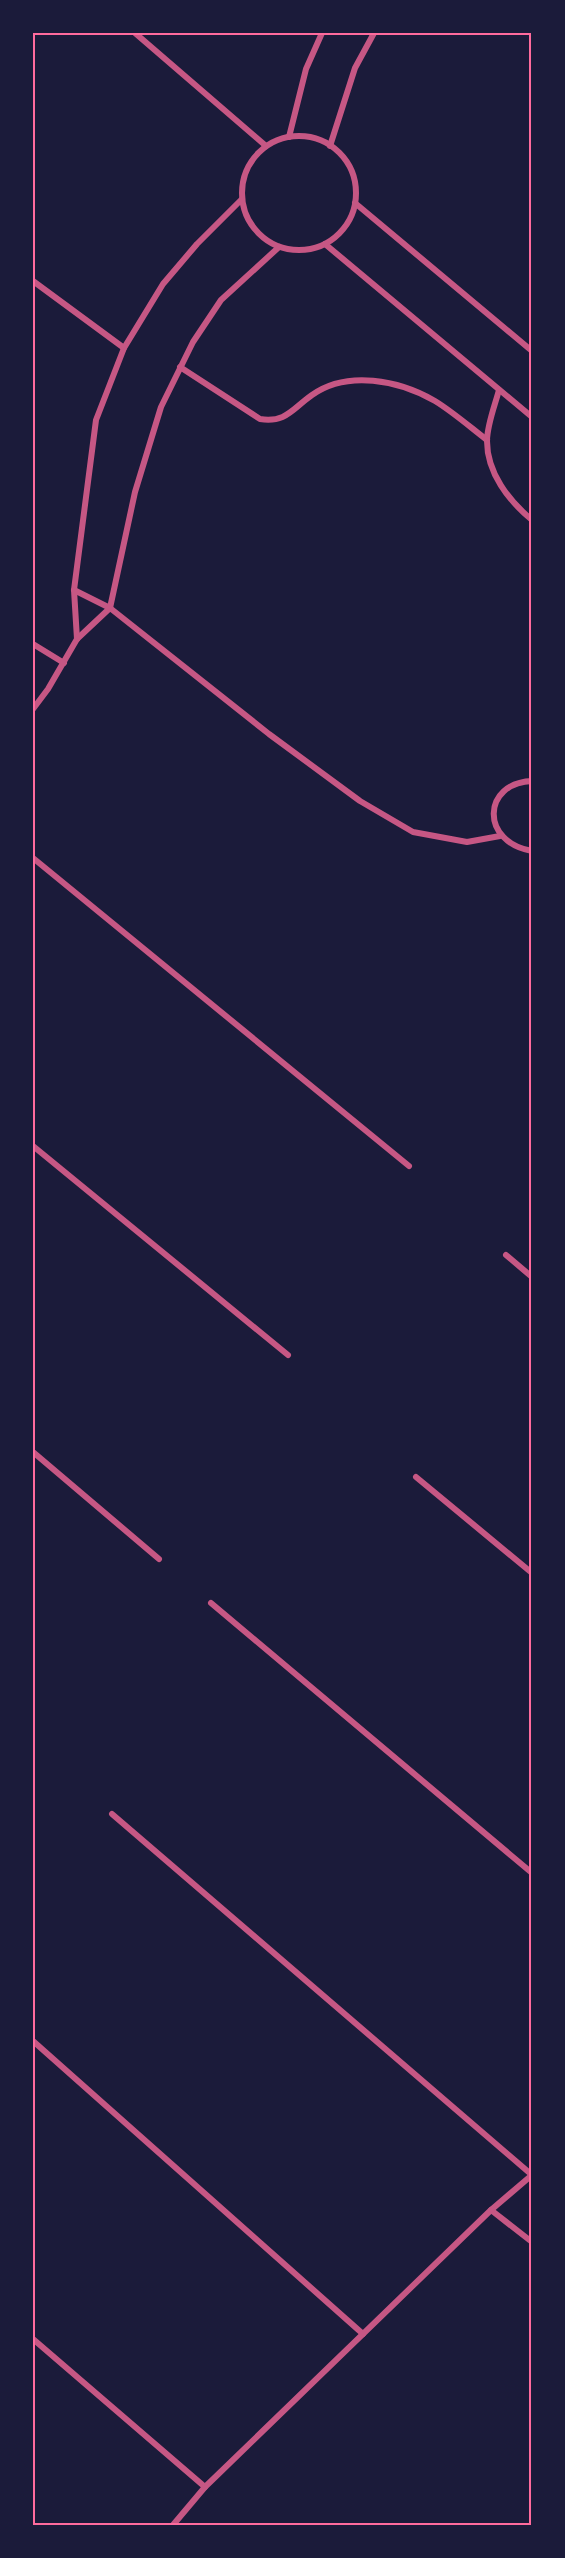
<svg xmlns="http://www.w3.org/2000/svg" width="565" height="2558" font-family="Quicksand,sans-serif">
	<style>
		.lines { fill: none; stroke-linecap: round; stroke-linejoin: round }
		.minor { stroke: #c65784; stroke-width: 6 }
		.neatline { fill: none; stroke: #ff6b9d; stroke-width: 2 }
	</style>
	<rect width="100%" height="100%" fill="#1b1b3a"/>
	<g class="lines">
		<g class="minor">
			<path d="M135,33L266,146"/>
			<circle cx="299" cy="193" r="57"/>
			<path d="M289,137L306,69L322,33"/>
			<path d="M330,146L355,68L374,33"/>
			<path d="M355,203L532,351"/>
			<path d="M325,244L532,417"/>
			<path d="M33,281L124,348"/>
			<path d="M180,367L260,419C286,423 292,409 312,395C347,370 399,380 435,401C453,412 470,427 487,440"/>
			<path d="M499,390C495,405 487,425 487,441C487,473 509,501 532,520"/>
			<path d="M74,590L110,608L269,734L360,801L413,832L467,842L500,836"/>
			<path d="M77,639L74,590L96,420L124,348L163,284L197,244L242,199"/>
			<path d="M33,644L64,663"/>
			<path d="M33,709L48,689L77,639L110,608L135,492L161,407L193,342L221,300L279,247"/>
			<path d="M532,781C482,783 480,842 532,851"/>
			<path d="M33,858L409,1166"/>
			<path d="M33,1146L288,1355"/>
			<path d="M506,1255L532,1277"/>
			<path d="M33,1452L159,1559"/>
			<path d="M416,1477L532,1573"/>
			<path d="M211,1603L532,1873"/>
			<path d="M112,1814L532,2175"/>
			<path d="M33,2041L363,2334"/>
			<path d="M491,2210L532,2242"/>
			<path d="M33,2339L205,2487"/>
			<path d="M173,2525L205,2487L491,2210L532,2175"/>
		</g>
	</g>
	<rect width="565" height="2558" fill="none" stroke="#1b1b3a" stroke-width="69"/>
	<rect x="34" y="34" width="496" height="2490" class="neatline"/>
</svg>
